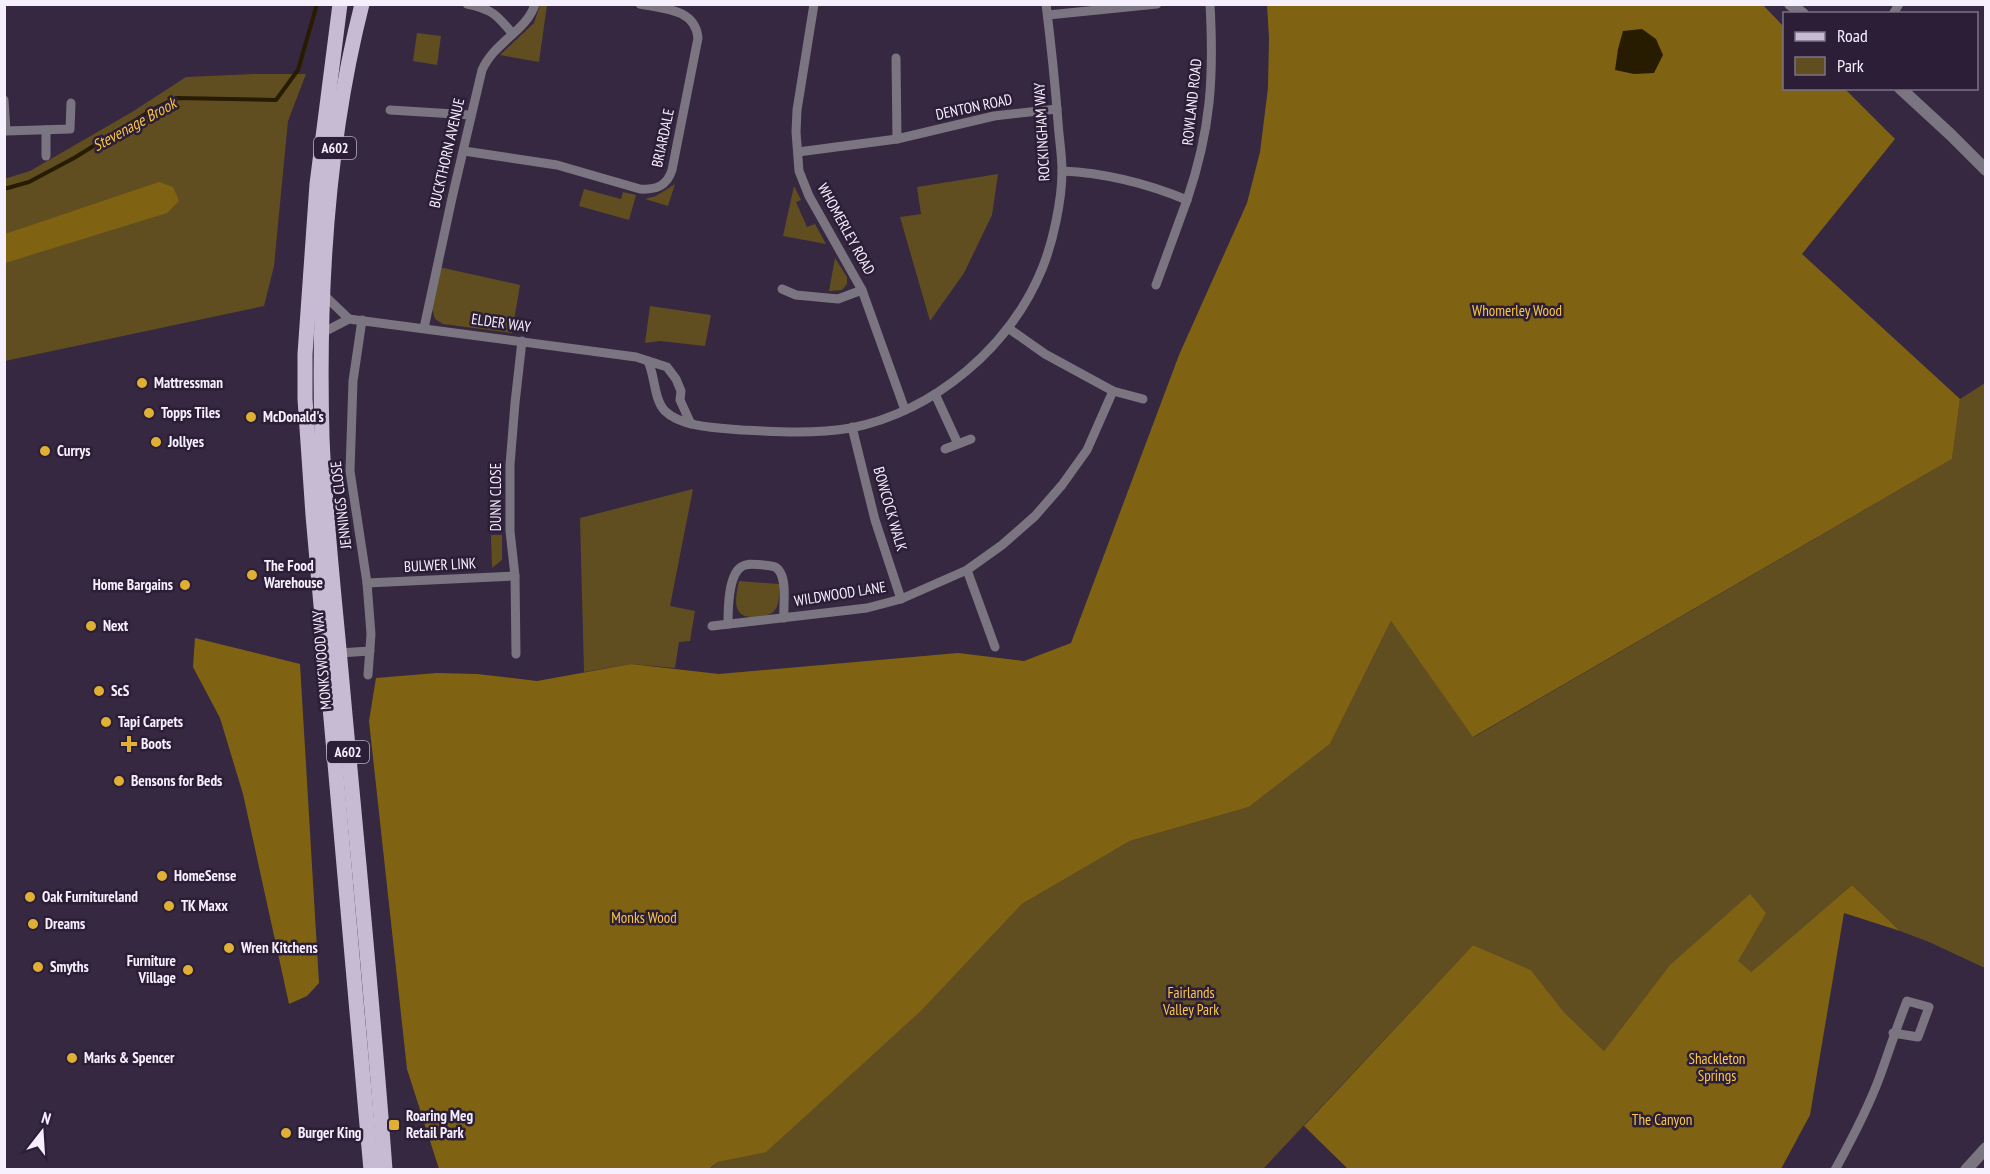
<svg xmlns="http://www.w3.org/2000/svg" width="1990" height="1174" font-family="'PT Sans Narrow',sans-serif">
	<style>
		.green { fill: #614e20 }
		.forest { fill: #7f6313 }
		.water { fill: #281c00 }
		.lines { fill: none; stroke-linecap: round; stroke-linejoin: round }
		.stream { stroke: #281c00; stroke-width: 4 }
		.minor { stroke: #7b7581; stroke-width: 9 }
		.tertiary { stroke: #7b7581; stroke-width: 12 }
		.primary { stroke: #c7bbd4; stroke-width: 15 }
		.poi-dot { fill: #dfb034; stroke: #2b1e36; stroke-width: 2 }
		.labels { text-anchor: middle; stroke-width: 5; stroke-linejoin: round; paint-order: stroke }
		.shield { fill: #2b1e36; stroke: #b9b0c2; stroke-width: 1.5 }
		.shield-label { font-size: 14px; font-weight: bold; fill: #f6effe }
		.street-label { font-size: 15px; fill: #f6effe; stroke: #2b1e36 }
		.park-label { font-size: 15px; fill: #fac845; stroke: #2b1e36 }
		.poi-label { font-size: 15px; font-weight: bold; fill: #f6effe; stroke: #2b1e36; text-anchor: start }
		.water-label { font-size: 16px; font-style: italic; fill: #f5c33e; stroke: #2b1e36 }
	</style>
	<rect width="100%" height="100%" fill="#352840"/>
	<g class="green">
		<path d="M540,5H547L539,62L500,55L534,23Z"/>
		<path d="M417,33L441,36L437,65L413,61Z"/>
		<path d="M254,74H306L288,121L274,266L264,306L5,361L4,179L30,171L132,112L186,77Z"/>
		<path d="M998,174L992,215L964,273L930,321L900,217L921,214L917,187Z"/>
		<path d="M675,184L668,206L645,199L656,196Z"/>
		<path d="M794,186L801,200L796,202L807,227L815,224L826,244L783,236Z"/>
		<path d="M584,189L621,199L623,192L636,195L629,220L579,206Z"/>
		<path d="M835,258L847,277V284L842,290L829,291Z"/>
		<path d="M439,267L520,285L512,333L443,324L435,319L432,309Z"/>
		<path d="M650,306L711,315L705,346L660,341L645,343Z"/>
		<path d="M1985,383V968L1929,942L1900,931L1852,885L1751,972L1669,966L1604,1051L1563,1011L1531,970L1473,945L1263,1169L709,1170L718,1162L766,1151L921,1011L1022,904L1130,841L1249,807L1330,744L1391,621L1474,737L1952,459L1960,399Z"/>
		<path d="M693,489L670,606L695,611L690,641L679,642L675,668L631,664L584,672L580,518Z"/>
		<path d="M492,503H502V529L491,528Z"/>
		<path d="M491,535H502V560L492,568Z"/>
		<path d="M739,581L779,584C779,604 780,615 757,617C731,619 735,600 739,581Z"/>
	</g>
	<g class="forest">
		<path d="M1267,5H1763L1784,27V88L1845,89L1895,139L1802,254L1960,399L1952,459L1473,737L1391,621L1330,744L1249,807L1130,841L1022,904L921,1011L766,1152L718,1162L709,1169H439L407,1069L369,721L376,678L437,673L477,674L537,681L631,664L719,674L958,653L1024,661L1071,643L1179,355L1247,203L1260,152L1268,88L1269,38Z"/>
		<path d="M159,182L173,187L179,201L167,213L5,263V234Z"/>
		<path d="M195,638L300,664L319,983L307,996L289,1004L243,794L220,718L193,667Z"/>
		<path d="M1852,885L1900,931L1844,913L1810,1115L1781,1169H1348L1304,1126L1473,945L1531,970L1563,1011L1604,1051L1669,966L1750,894L1766,913L1738,961L1751,972Z"/>
	</g>
	<path class="water" d="M1642,29L1656,39L1663,55L1654,73L1634,74L1615,70L1618,49L1623,31Z"/>
	<g class="lines">
		<path class="stream" d="M4,189L29,182L74,158L152,110L176,98L276,100L298,70L317,4"/>
		<g class="minor">
			<path d="M467,4C492,9 497,15 512,33"/>
			<path d="M814,4L797,110L796,132L799,171L809,196L862,290L905,410"/>
			<path d="M1893,14L1899,4"/>
			<path d="M1048,15L1157,4"/>
			<path d="M896,58L897,139"/>
			<path d="M4,100L6,131L70,129L71,103"/>
			<path d="M390,110L471,115"/>
			<path d="M46,130V156"/>
			<path d="M464,151L557,165L640,189C656,190 667,186 672,170L698,38C695,8 663,9 640,4"/>
			<path d="M798,152L897,139L994,116L1057,109"/>
			<path d="M1062,171C1107,173 1146,183 1187,200L1156,285"/>
			<path d="M1187,200C1211,129 1214,78 1210,4"/>
			<path d="M782,289L796,295L838,299L862,290"/>
			<path d="M323,294L349,319"/>
			<path d="M362,320L353,381L350,471L367,583L371,634L368,675"/>
			<path d="M424,328L452,198L482,70C495,41 527,31 535,4"/>
			<path d="M322,333L349,319L636,357L667,367L676,379L681,391L680,400L691,424"/>
			<path d="M648,361C655,376 654,400 665,411C682,428 721,428 743,430C779,432 816,434 851,428C935,411 1010,347 1042,269C1053,242 1062,200 1062,171C1062,155 1059,138 1058,122C1055,82 1051,44 1046,4"/>
			<path d="M1113,391L1143,399"/>
			<path d="M935,394L958,444"/>
			<path d="M852,427L875,520L901,599"/>
			<path d="M945,449L971,439"/>
			<path d="M967,570L995,647"/>
			<path d="M367,583L515,576"/>
			<path d="M728,624C728,610 728,576 741,567C748,562 756,565 764,565C771,566 776,565 780,572C787,583 783,605 784,618"/>
			<path d="M712,626L867,608L901,599L967,570L1002,545L1035,516L1062,485L1087,450L1113,391L1045,354L1008,328"/>
			<path d="M339,653L370,651"/>
			<path d="M516,654L515,576L510,531V465L515,403L522,341"/>
			<path d="M1835,1170C1852,1139 1868,1109 1880,1076C1889,1051 1897,1026 1907,1001L1929,1007L1918,1037L1893,1033"/>
		</g>
		<g class="tertiary">
			<path d="M1790,4L1803,14"/>
			<path d="M1900,88L1951,135L1986,170"/>
			<path d="M1966,1170L1986,1148"/>
		</g>
		<g class="primary">
			<path d="M340,4L317,184L305,354V399L313,515L371,1170"/>
			<path d="M362,4C326,145 318,293 322,437C325,515 334,593 341,671C356,837 373,1003 385,1170"/>
		</g>
	</g>
	<g class="poi-dot">
		<circle cx="142" cy="383" r="6"/>
		<circle cx="149" cy="413" r="6"/>
		<circle cx="251" cy="417" r="6"/>
		<circle cx="156" cy="442" r="6"/>
		<circle cx="45" cy="451" r="6"/>
		<circle cx="252" cy="575" r="6"/>
		<circle cx="185" cy="585" r="6"/>
		<circle cx="91" cy="626" r="6"/>
		<circle cx="99" cy="691" r="6"/>
		<circle cx="106" cy="722" r="6"/>
		<path d="M126 735h6v6h6v6h-6v6h-6v-6h-6v-6h6z"/>
		<circle cx="119" cy="781" r="6"/>
		<circle cx="162" cy="876" r="6"/>
		<circle cx="30" cy="897" r="6"/>
		<circle cx="169" cy="906" r="6"/>
		<circle cx="33" cy="924" r="6"/>
		<circle cx="229" cy="948" r="6"/>
		<circle cx="38" cy="967" r="6"/>
		<circle cx="188" cy="970" r="6"/>
		<circle cx="72" cy="1058" r="6"/>
		<rect x="388" y="1119" width="12" height="12" rx="3"/>
		<circle cx="286" cy="1133" r="6"/>
	</g>
	<g class="labels">
		<g class="shield">
			<rect x="314" y="137" width="42" height="22" rx="4.5"/>
			<rect x="327" y="741" width="42" height="22" rx="4.5"/>
		</g>
		<g class="shield-label">
			<text x="335" y="153">A602</text>
			<text x="348" y="757">A602</text>
		</g>
		<g class="street-label">
			<text transform="translate(1192 102) rotate(-84)" y="5">ROWLAND ROAD</text>
			<text transform="translate(974 107) rotate(-12)" y="5">DENTON ROAD</text>
			<text transform="translate(1042 132) rotate(-93)" y="5">ROCKINGHAM WAY</text>
			<text transform="translate(663 138) rotate(-78)" y="5">BRIARDALE</text>
			<text transform="translate(447 153) rotate(-77)" y="5">BUCKTHORN AVENUE</text>
			<text transform="translate(846 229) rotate(61)" y="5">WHOMERLEY ROAD</text>
			<text transform="translate(501 323) rotate(8)" y="5">ELDER WAY</text>
			<text transform="translate(496 497) rotate(-90)" y="5">DUNN CLOSE</text>
			<text transform="translate(341 505) rotate(-97)" y="5">JENNINGS CLOSE</text>
			<text transform="translate(890 509) rotate(74)" y="5">BOWCOCK WALK</text>
			<text transform="translate(440 565) rotate(-3)" y="5">BULWER LINK</text>
			<text transform="translate(840 594) rotate(-9)" y="5">WILDWOOD LANE</text>
			<text transform="translate(322 660) rotate(-95)" y="5">MONKSWOOD WAY</text>
		</g>
		<g class="park-label">
			<text x="1517" y="316">Whomerley Wood</text>
			<text x="644" y="923">Monks Wood</text>
			<text x="1191" y="998">Fairlands<tspan x="1191" dy="17">Valley Park</tspan></text>
			<text x="1717" y="1064">Shackleton<tspan x="1717" dy="17">Springs</tspan></text>
			<text x="1662" y="1125">The Canyon</text>
		</g>
		<g class="poi-label">
			<text x="154" y="388">Mattressman</text>
			<text x="161" y="418">Topps Tiles</text>
			<text x="263" y="422">McDonald's</text>
			<text x="168" y="447">Jollyes</text>
			<text x="57" y="456">Currys</text>
			<text x="264" y="571">The Food<tspan x="264" dy="17">Warehouse</tspan></text>
			<text x="173" y="590" text-anchor="end">Home Bargains</text>
			<text x="103" y="631">Next</text>
			<text x="111" y="696">ScS</text>
			<text x="118" y="727">Tapi Carpets</text>
			<text x="141" y="749">Boots</text>
			<text x="131" y="786">Bensons for Beds</text>
			<text x="174" y="881">HomeSense</text>
			<text x="42" y="902">Oak Furnitureland</text>
			<text x="181" y="911">TK Maxx</text>
			<text x="45" y="929">Dreams</text>
			<text x="241" y="953">Wren Kitchens</text>
			<text x="176" y="966" text-anchor="end">Furniture<tspan x="176" dy="17">Village</tspan></text>
			<text x="50" y="972">Smyths</text>
			<text x="84" y="1063">Marks &amp; Spencer</text>
			<text x="406" y="1121">Roaring Meg<tspan x="406" dy="17">Retail Park</tspan></text>
			<text x="298" y="1138">Burger King</text>
		</g>
		<g class="water-label">
			<text transform="translate(134 124) rotate(-29)" y="6">Stevenage Brook</text>
		</g>
	</g>
	<rect width="1990" height="1174" fill="none" stroke="#f6effe" stroke-width="12"/>
	<rect x="1783" y="12" width="195" height="78" fill="#2b1e36" stroke="#7c7286" stroke-width="1.5"/>
	<rect x="1795" y="32" width="30" height="9" fill="#c7bbd4" stroke="#7c7286" stroke-width="1.5"/>
	<text x="1837" y="42" font-size="18" fill="#f6effe">Road</text>
	<rect x="1795" y="57" width="30" height="18" fill="#614e20" stroke="#7c7286" stroke-width="1.5"/>
	<text x="1837" y="72" font-size="18" fill="#f6effe">Park</text>
	<g transform="translate(42 1132) rotate(17)" stroke="#2b1e36" stroke-width="4.5" paint-order="stroke">
	<path d="M0-4.5L10 22L0 15L-10 22Z" fill="#f6effe"/>
	<text y="-9" font-size="16" font-weight="bold" text-anchor="middle" fill="#f6effe">N</text>
	</g>
</svg>
